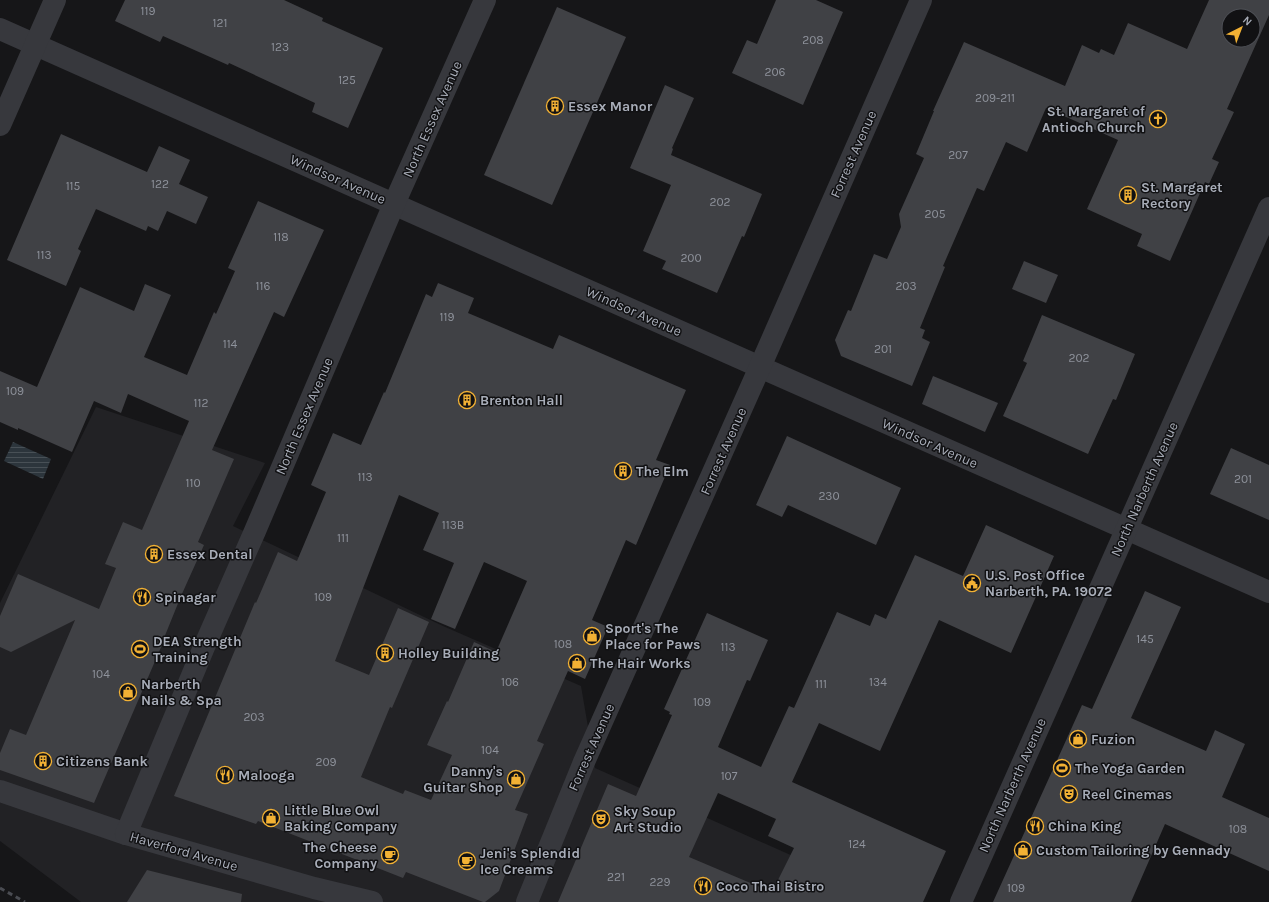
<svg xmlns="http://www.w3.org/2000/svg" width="1269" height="902" font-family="Karla,sans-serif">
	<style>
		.built { fill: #222225 }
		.water { fill: url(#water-rules) }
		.building { fill: #404145; fill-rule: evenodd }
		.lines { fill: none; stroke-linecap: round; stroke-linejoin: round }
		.minor { stroke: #37383d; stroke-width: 22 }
		.rail { stroke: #4a4c52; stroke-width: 3; stroke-dasharray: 5 4; stroke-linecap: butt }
		.labels { text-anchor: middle; stroke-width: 3; stroke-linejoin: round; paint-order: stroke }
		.number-label { font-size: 12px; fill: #8e929b }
		.poi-label { font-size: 14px; font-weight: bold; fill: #a8adb8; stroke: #111113; text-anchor: start }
		.street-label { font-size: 14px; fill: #a8adb8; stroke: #111113 }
	</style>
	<defs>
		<pattern id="water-rules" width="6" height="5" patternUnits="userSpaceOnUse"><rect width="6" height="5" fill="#2c353c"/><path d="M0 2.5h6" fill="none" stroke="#485056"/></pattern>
	</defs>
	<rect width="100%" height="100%" fill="#161618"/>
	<path class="built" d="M96,407L265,463L233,526L443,626L581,686L595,768L896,902H81L0,841V603Z"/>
	<path class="water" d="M13,442L51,459L43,479L4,461Z"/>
	<g class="building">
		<path d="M125,0H284L323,18L322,21L383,48L348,128L312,112L315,103L229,63L228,65L163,36L160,42L115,21Z"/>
		<path d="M776,0H816L843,12L803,105L732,73L747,40L757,44Z"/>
		<path d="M1209,0H1269V15L1227,109L1234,112L1212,159L1219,162L1209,184L1205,182L1170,261L1137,246L1142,234L1087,209L1118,140L1046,108L1027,152L1006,142L984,191L977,188L943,266L945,267L920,328L925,330L922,338L930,342L912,386L841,356L835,340L848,310L851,311L874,254L887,259L901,227L899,214L924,158L916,154L934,111H933L964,42L1065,86L1082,45L1099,53L1101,49L1114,55L1128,23L1187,49ZM1229,16H1253V40H1229Z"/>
		<path d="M557,7L626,37L552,205L484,175Z"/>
		<path d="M665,85L694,98L672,148L673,149L671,155L762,194L744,237L742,236L717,293L662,269L666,261L643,251L671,185L630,168Z"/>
		<path d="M61,134L147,172L159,146L190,160L179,184L208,197L196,224L167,211L158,231L148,226L146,231L96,209L78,249L81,251L66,286L7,260Z"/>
		<path d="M258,201L324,230L284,317L274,312L212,450L234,459L198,542L204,545L181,596L164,638H165L94,803L0,770V753L10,729L26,735L75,620L11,652L0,647V616L18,574L99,609L116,568L105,564L123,522L142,530L189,421L128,394L121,413L94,401L72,452L18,428V430L0,422V371L37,387L80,287L134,311L145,284L171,295L144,357L187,375L214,312L216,314L235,271L228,268Z"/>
		<path d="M1024,261L1058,275L1046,303L1012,289Z"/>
		<path d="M438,283L474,298L468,313L553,349L559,335L686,390L656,460L670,465L636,545L626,540L592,620L608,627L585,679L568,671L537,741L544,744L515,810L528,814L499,891L485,902H483L406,872L403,878L258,821L256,824L174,796L255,602L256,603L278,552L297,561L326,492L311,485L333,433L361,445L384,392L385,393L426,294L432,297ZM399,495L439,513L423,550L454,563L431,619L455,629L484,562L527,581L496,652L474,642L448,702L447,701L427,745L452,755L431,800L405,790L403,794L361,777L390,707L392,708L429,622L398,608L369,675L335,661Z"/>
		<path d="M1042,315L1135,354L1116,400L1113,399L1088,454L1003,416L1027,363L1023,361Z"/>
		<path d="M933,376L998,403L985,432L922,404Z"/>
		<path d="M787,436L901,488L876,545L788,505L782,517L756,505Z"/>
		<path d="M1231,448L1269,465V520L1210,494Z"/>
		<path d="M986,525L1054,556L1011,653L939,620L880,751L819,723L792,782L946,851L923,902H558L608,784L636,796L672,715L669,714L670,712L664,709L707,613L768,640L750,681L747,680L718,747L761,767L789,706L794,708L837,612L870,626L875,614L886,619L915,555L963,576ZM718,793L776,819L768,836L794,848L772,892L689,857Z"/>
		<path d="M1145,591L1181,607L1131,718L1206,751L1215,730L1245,744L1222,797L1269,818V871L1165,824L1131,902H993L1082,705L1092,709Z"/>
		<path d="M147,870L242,894L241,902H127Z"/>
	</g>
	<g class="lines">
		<g class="minor">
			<path d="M0,29L760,367L1269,592"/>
			<path d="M0,125L55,0"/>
			<path d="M0,791L126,834L314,888L372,902"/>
			<path d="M126,834L204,647L255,531L394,204L485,0"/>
			<path d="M527,902L584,762L760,367L921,0"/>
			<path d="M961,902L1269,208"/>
		</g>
		<path class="rail" d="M0,888L25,902"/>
	</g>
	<defs>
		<g id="building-ring" transform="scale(0.9)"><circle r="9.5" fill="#111113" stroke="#f2b134" stroke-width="1.5"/><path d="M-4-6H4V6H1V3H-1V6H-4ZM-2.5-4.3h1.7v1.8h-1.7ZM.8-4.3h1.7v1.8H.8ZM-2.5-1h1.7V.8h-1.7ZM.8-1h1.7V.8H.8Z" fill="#f2b134"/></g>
		<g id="church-ring" transform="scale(0.9)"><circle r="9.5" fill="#111113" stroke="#f2b134" stroke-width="1.5"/><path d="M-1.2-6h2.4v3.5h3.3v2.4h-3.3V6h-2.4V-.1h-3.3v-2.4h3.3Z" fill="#f2b134"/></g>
		<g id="civic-ring" transform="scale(0.9)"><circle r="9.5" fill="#111113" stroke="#f2b134" stroke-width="1.5"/><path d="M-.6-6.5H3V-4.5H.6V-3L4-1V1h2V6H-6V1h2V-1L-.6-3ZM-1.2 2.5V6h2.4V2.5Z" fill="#f2b134"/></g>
		<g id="restaurant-ring" transform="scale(0.9)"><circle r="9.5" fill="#111113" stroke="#f2b134" stroke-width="1.5"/><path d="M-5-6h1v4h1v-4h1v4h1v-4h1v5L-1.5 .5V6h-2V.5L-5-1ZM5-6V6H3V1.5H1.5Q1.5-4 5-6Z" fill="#f2b134"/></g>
		<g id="shop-ring" transform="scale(0.9)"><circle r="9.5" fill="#111113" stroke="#f2b134" stroke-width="1.5"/><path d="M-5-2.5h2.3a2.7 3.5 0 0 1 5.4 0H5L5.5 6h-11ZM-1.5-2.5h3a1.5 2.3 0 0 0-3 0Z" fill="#f2b134"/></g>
		<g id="stadium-ring" transform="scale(0.9)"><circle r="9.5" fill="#111113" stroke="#f2b134" stroke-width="1.5"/><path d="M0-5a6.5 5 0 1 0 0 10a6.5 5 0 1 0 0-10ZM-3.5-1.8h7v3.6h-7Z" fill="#f2b134"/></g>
		<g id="theatre-ring" transform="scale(0.9)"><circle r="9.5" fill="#111113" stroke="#f2b134" stroke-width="1.5"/><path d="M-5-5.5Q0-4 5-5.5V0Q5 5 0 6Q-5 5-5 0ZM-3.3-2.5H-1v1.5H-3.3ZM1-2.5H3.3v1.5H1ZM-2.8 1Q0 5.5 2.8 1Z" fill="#f2b134"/></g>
		<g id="cafe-ring" transform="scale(0.9)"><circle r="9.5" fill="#111113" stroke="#f2b134" stroke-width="1.5"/><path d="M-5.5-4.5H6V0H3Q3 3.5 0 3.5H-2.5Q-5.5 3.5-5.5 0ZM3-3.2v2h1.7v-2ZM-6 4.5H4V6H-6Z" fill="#f2b134"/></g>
	</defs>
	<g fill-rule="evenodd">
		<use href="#building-ring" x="555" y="106"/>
		<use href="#church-ring" x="1158" y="119"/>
		<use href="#building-ring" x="1128" y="195"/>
		<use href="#building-ring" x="467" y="400"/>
		<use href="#building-ring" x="623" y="471"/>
		<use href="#building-ring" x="154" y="554"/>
		<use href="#civic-ring" x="972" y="583"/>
		<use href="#restaurant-ring" x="142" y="597"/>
		<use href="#shop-ring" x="592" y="636"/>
		<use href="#stadium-ring" x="140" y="649"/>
		<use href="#building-ring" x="385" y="653"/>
		<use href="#shop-ring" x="577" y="663"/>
		<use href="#shop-ring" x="128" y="692"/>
		<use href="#shop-ring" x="1078" y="739"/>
		<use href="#building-ring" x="43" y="761"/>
		<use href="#stadium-ring" x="1062" y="768"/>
		<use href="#restaurant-ring" x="225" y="775"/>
		<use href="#shop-ring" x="516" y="779"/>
		<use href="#theatre-ring" x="1069" y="794"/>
		<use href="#shop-ring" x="271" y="818"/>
		<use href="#theatre-ring" x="601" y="819"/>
		<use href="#restaurant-ring" x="1035" y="826"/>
		<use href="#shop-ring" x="1023" y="850"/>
		<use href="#cafe-ring" x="390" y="855"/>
		<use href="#cafe-ring" x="467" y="861"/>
		<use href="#restaurant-ring" x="703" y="886"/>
	</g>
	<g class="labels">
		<g class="number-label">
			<text x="148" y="15">119</text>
			<text x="220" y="27">121</text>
			<text x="813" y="44">208</text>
			<text x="280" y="51">123</text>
			<text x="775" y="76">206</text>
			<text x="347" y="84">125</text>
			<text x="995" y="102">209-211</text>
			<text x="958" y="159">207</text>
			<text x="160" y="188">122</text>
			<text x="73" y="190">115</text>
			<text x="720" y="206">202</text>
			<text x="935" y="218">205</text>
			<text x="281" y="241">118</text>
			<text x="44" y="259">113</text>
			<text x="691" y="262">200</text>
			<text x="263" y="290">116</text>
			<text x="906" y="290">203</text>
			<text x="447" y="321">119</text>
			<text x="230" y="348">114</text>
			<text x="883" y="353">201</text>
			<text x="1079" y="362">202</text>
			<text x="15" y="395">109</text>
			<text x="201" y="407">112</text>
			<text x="365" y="481">113</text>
			<text x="1243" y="483">201</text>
			<text x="193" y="487">110</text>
			<text x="829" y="500">230</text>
			<text x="453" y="529">113B</text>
			<text x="343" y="542">111</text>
			<text x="323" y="601">109</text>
			<text x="1145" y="643">145</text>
			<text x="563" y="648">108</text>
			<text x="728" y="651">113</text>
			<text x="101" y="678">104</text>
			<text x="510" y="686">106</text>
			<text x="878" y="686">134</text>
			<text x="821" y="688">111</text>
			<text x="702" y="706">109</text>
			<text x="254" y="721">203</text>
			<text x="490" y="754">104</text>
			<text x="326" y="766">209</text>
			<text x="729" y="780">107</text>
			<text x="1238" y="833">108</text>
			<text x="857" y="848">124</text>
			<text x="616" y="881">221</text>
			<text x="660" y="886">229</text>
			<text x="1016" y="892">109</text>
		</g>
		<g class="poi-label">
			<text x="568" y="111">Essex Manor</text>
			<text x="1145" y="116" text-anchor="end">St. Margaret of<tspan x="1145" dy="16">Antioch Church</tspan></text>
			<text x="1141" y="192">St. Margaret<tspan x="1141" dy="16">Rectory</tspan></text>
			<text x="480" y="405">Brenton Hall</text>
			<text x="636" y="476">The Elm</text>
			<text x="167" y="559">Essex Dental</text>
			<text x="985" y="580">U.S. Post Office<tspan x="985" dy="16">Narberth, PA. 19072</tspan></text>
			<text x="155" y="602">Spinagar</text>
			<text x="605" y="633">Sport's The<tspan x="605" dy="16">Place for Paws</tspan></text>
			<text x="153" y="646">DEA Strength<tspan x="153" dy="16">Training</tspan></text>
			<text x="398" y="658">Holley Building</text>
			<text x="590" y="668">The Hair Works</text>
			<text x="141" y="689">Narberth<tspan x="141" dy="16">Nails &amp; Spa</tspan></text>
			<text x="1091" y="744">Fuzion</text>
			<text x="56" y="766">Citizens Bank</text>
			<text x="1075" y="773">The Yoga Garden</text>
			<text x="503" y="776" text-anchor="end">Danny's<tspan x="503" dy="16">Guitar Shop</tspan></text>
			<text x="238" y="780">Malooga</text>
			<text x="1082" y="799">Reel Cinemas</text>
			<text x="284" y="815">Little Blue Owl<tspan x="284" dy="16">Baking Company</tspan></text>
			<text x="614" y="816">Sky Soup<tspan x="614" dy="16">Art Studio</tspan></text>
			<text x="1048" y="831">China King</text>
			<text x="377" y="852" text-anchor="end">The Cheese<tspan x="377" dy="16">Company</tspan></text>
			<text x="1036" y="855">Custom Tailoring by Gennady</text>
			<text x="480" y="858">Jeni's Splendid<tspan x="480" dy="16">Ice Creams</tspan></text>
			<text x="716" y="891">Coco Thai Bistro</text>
		</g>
		<g class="street-label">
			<text transform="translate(432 119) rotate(-66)" y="5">North Essex Avenue</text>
			<text transform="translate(853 154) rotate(-66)" y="5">Forrest Avenue</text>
			<text transform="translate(338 179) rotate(24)" y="5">Windsor Avenue</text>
			<text transform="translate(634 311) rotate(24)" y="5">Windsor Avenue</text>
			<text transform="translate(304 416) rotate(-67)" y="5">North Essex Avenue</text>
			<text transform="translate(930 443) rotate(24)" y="5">Windsor Avenue</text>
			<text transform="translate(723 451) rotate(-66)" y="5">Forrest Avenue</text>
			<text transform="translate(1144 489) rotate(-66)" y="5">North Narberth Avenue</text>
			<text transform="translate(591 747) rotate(-66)" y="5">Forrest Avenue</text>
			<text transform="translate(1012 785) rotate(-66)" y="5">North Narberth Avenue</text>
			<text transform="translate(184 851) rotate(16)" y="5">Haverford Avenue</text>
		</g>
	</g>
	<g transform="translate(1241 28) rotate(42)"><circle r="19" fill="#111113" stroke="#4d4f55"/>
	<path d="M0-3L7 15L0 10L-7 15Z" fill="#f2b134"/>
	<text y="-6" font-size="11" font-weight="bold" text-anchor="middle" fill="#a8adb8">N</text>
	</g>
</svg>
